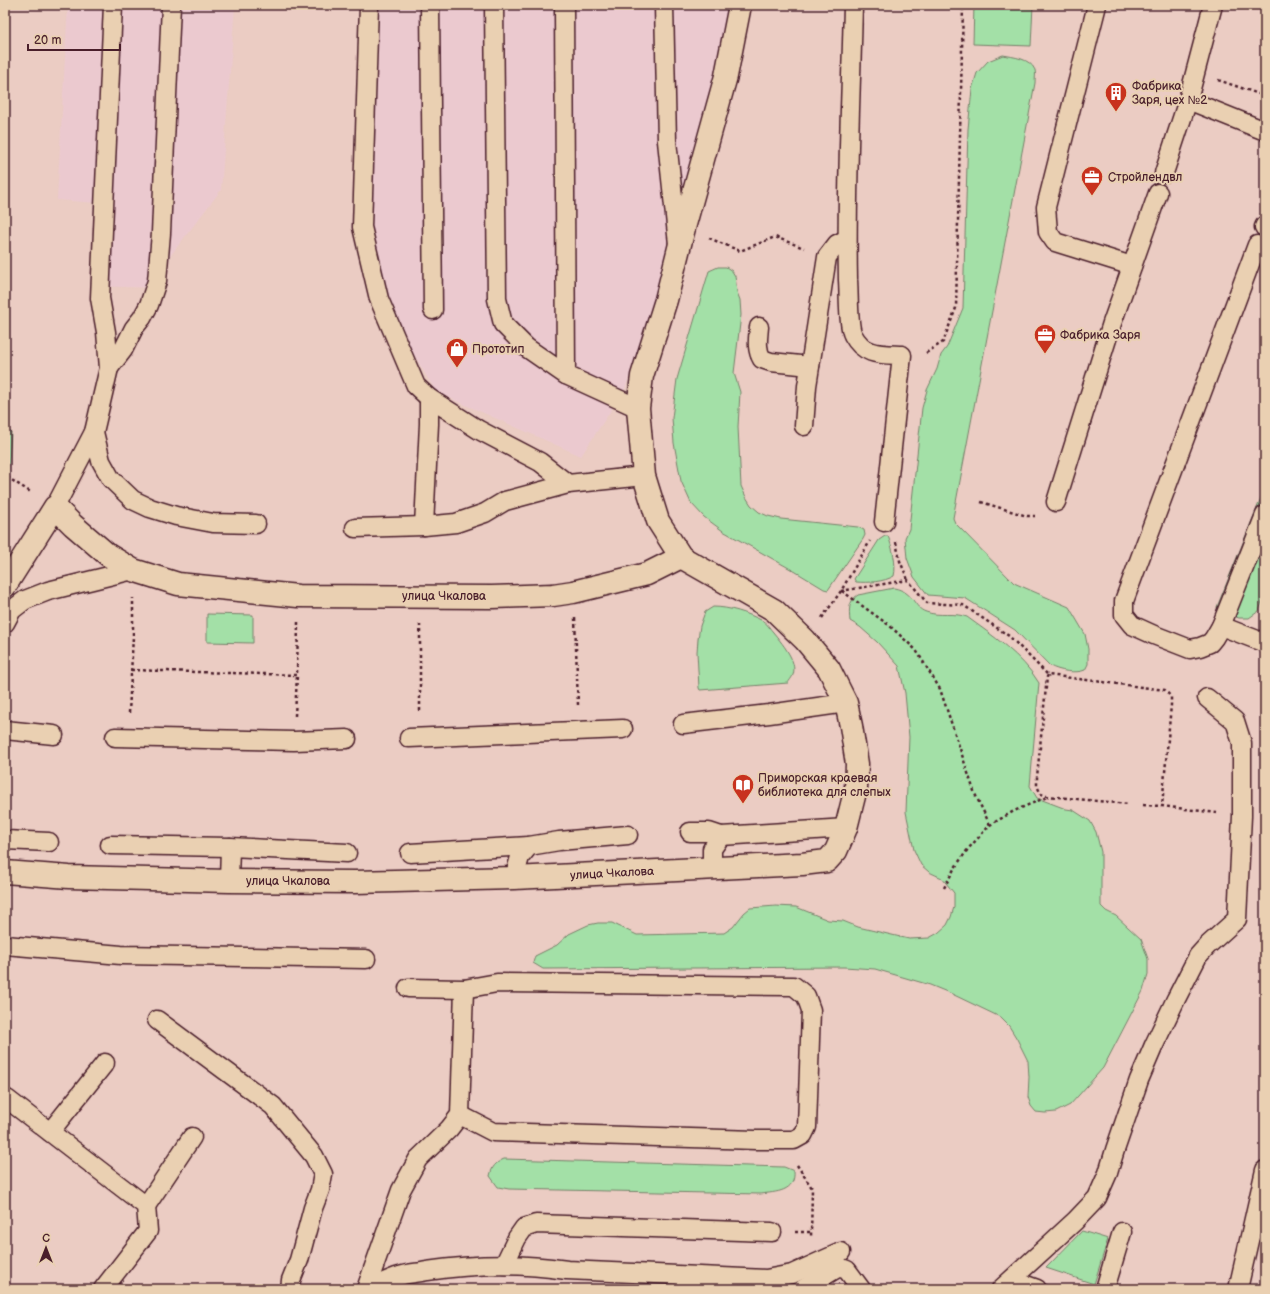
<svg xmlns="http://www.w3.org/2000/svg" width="1270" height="1294" font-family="'Balsamiq Sans',sans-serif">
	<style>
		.built { fill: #ebc9cf }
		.green { fill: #a3e0a7; stroke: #768069 }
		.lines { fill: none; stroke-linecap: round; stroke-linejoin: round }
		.lane-casing { stroke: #4a1f2b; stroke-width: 21 }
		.street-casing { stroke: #4a1f2b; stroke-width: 25 }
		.path { stroke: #4a1f2b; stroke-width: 2.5; stroke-dasharray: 3 3; stroke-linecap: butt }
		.lane { stroke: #ead0b2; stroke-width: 18 }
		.street { stroke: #ead0b2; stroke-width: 22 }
		.labels { text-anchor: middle; stroke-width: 4; stroke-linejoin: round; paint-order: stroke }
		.poi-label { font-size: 12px; fill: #4a1f2b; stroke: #ead0b2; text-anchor: start }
		.street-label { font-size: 12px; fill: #4a1f2b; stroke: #ead0b2 }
	</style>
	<rect width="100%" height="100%" fill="#ebccc3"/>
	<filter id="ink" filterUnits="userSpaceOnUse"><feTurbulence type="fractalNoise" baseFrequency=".025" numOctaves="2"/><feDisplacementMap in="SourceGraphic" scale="8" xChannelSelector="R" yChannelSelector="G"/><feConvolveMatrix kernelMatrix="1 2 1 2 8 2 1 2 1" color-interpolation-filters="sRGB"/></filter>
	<g filter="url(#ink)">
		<g class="built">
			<path d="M68,5H235L221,190L164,264L161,288L90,286L97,203L57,200Z"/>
			<path d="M379,5H741L665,274L625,389L581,456L436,392L386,308L370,227Z"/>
		</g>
		<g class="green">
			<path d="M974,5H1033L1031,46L973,44Z"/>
			<path d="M1003,55C1013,57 1030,58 1035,70C1036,73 1035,79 1035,83L953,518L955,523L1014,583L1069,607L1085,634L1088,649V664L1085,670C1076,674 1059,671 1050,666L1015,630L965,598L928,595L914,577L907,558L905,538L909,529L922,408L927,390L937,369L941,355L947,347L963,308L968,129L972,89L977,73L988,61Z"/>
			<path d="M718,267H726L732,271L735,276L737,292L740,300L741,315L734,373L740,392L738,427L741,486L746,497L751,505L759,512L768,516L781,519L858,527L864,530L865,535L863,539L828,590L824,589L796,572L723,531L704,517L691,503L681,481L674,443L672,418L677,379L709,271Z"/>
			<path d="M5,431L11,432L6,506H5Z"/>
			<path d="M1265,488V593L1259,611L1249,618H1239L1218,611L1217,607Z"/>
			<path d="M885,536H888C892,546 897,565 894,576C884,582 868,583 856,582L854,579L879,540Z"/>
			<path d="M894,588C915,592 913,608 926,612C939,617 954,612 967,617C993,636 1022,655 1039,683L1030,786L1037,798L1066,809L1073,810L1090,821L1096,832L1101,852V906L1106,911L1116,916L1141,939L1148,959V974L1143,991L1103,1068L1070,1105L1056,1112L1045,1113L1036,1112L1031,1106L1028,1097L1029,1077L1028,1061L1017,1039L1009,1026L1000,1017L952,994L930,985L875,969L844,967L543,969L533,963L535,956L557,945L569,934L588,925L598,923H612L637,935L724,933L733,927L744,913L750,908L776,906L796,907L828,920L843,921L858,927L909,939L929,938L938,933L947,925L951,917L954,907V893L942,878L929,872L921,865L914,850L906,812L909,737L905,693L899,666L877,642L860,627L850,621C849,611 848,601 858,595Z"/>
			<path d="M713,607C729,607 748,613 763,621C767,623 770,629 773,632C781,642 798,661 793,675C792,678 789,681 788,683L700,690L699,688L697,652L698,639L700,626L705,612Z"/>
			<path d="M207,614L253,615V643L207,642Z"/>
			<path d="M504,1159L784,1167L794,1171C796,1192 776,1192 760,1194L509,1189L498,1187L490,1176C492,1167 495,1163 504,1159Z"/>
			<path d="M1082,1231L1108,1239L1094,1284L1046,1268Z"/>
		</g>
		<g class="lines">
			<g class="lane-casing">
				<g id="lane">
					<path d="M369,5L362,227L379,299L416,386L429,398L479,430L540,462L568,484L644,476"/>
					<path d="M430,5L433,310"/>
					<path d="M494,5L497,299L503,324L527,348L566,375L638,408"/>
					<path d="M564,5L566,375"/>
					<path d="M664,5L667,141L678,244"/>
					<path d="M853,5C851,97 846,189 848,280C849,292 848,326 853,335C864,356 881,354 902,355L884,522"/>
					<path d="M1097,5L1046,207L1048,232L1055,242L1132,266"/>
					<path d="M1213,5L1188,100L1265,131"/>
					<path d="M1164,173L1188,100"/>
					<path d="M1264,227L1265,225"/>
					<path d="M1257,245L1124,601V615L1132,625L1154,635L1190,649L1200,647L1210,643L1214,638L1221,626L1265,515"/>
					<path d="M759,327C758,339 756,349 762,359L771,362L810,366"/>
					<path d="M109,368L123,350L134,328L142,318L149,305L157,281L161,233L171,5"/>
					<path d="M804,426L807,386L827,257L837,244L847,239"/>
					<path d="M94,432L101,461L111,479L133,500L150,508L176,516L213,523L256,524"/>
					<path d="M1056,502L1112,323L1158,193"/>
					<path d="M55,507L94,432L109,368L106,332L100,298L113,5"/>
					<path d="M424,526L429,424V398"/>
					<path d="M355,528L424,526L456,523L485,513L505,501L568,484"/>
					<path d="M5,623L12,610L25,600L48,591L133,570"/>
					<path d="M1221,626L1265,643"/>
					<path d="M683,724L769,714L846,703"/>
					<path d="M5,730L54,735"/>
					<path d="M115,737L294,741L347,739"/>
					<path d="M409,738L623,729"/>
					<path d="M690,832H709L721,836"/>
					<path d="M5,840L49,842"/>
					<path d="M110,845L230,847L347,853"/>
					<path d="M410,853L529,846"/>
					<path d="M712,868V849L721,836L846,828"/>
					<path d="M514,878L520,857L529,846L559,841L628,835"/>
					<path d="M229,881L230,847"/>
					<path d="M5,945L121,955L366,959"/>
					<path d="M408,988L464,989L497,983L794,986L806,996L811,1010L807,1127L803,1135L794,1140H756L493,1132L460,1115"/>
					<path d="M157,1020L273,1106L314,1156L323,1174L320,1190L313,1208L299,1260L291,1280L290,1289"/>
					<path d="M7,1099L146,1206L148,1231L103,1289"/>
					<path d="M50,1132L105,1063"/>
					<path d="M146,1206L192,1137"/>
					<path d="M504,1265L517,1238L524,1228L536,1224L772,1232"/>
					<path d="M1012,1280L1037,1289"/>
					<path d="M366,1289L401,1190L418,1159L449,1129L460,1115L464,989"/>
					<path d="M369,1289C379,1285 389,1279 400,1276C408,1273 418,1273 427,1271C473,1264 520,1263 567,1270L766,1279L792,1274L841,1252"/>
					<path d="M803,1289L839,1267L847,1270L861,1289"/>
					<path d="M1001,1289L1075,1221L1097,1198L1108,1173L1115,1150L1139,1080L1154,1045L1176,999L1198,956L1207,946L1237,919L1242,816V743L1235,721L1207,698"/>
					<path d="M1105,1289L1122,1232"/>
					<path d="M1238,1289L1265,1170"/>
				</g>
			</g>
			<g class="street-casing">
				<g id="street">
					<path d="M5,586L55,507L73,525L108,555L133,570L178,584L298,596L492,597L553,595L573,592L647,574L681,557"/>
					<path d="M5,872L69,877L229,881L355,882L514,878L802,864L827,861L836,851L846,828L856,788L857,764L851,726L846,703L829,669L805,640L774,610L681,557L658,521L644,476L638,408L642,376L666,300L684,228L726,76L740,5"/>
				</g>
			</g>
			<g class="path">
				<path d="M1218,80L1265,96"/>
				<path d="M709,238L740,251L775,237L804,248"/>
				<path d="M926,353L943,342L956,308L963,5"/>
				<path d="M7,477L32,493"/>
				<path d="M981,502L1027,516H1035"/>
				<path d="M896,542L900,561L908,580"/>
				<path d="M841,591L908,580L927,603L963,605L1009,636L1048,675L1165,690L1171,697V705L1162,806L1217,813"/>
				<path d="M842,591L890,626L916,650L940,689L975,794L990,825"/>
				<path d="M575,618L578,705"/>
				<path d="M822,618L841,591L870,541"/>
				<path d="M420,624V713"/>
				<path d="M131,670L297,675L298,622"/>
				<path d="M1048,675L1047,677L1037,777V786L1041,794L1047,796L1128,804"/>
				<path d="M129,713L133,636V598"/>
				<path d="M295,716L297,675"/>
				<path d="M1143,805L1162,806"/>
				<path d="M944,888L954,869L968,849L990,825L1014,811L1047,797"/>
				<path d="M797,1165L812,1188L811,1237"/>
				<path d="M795,1232H811"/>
			</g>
			<use href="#lane" class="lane"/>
			<use href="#street" class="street"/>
		</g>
	</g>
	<defs>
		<g id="building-pin" transform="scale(1.15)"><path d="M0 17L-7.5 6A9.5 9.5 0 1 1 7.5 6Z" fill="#c8321e" stroke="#ead0b2"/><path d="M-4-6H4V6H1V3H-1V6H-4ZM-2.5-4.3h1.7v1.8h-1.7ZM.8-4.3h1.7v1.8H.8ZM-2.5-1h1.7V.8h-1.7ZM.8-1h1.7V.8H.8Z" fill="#fff"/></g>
		<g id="office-pin" transform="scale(1.15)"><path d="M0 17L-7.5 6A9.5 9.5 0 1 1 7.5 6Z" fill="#c8321e" stroke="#ead0b2"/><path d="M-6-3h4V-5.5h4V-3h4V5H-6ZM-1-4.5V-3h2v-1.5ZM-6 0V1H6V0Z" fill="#fff"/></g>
		<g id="shop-pin" transform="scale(1.15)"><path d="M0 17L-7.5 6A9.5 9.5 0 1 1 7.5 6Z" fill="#c8321e" stroke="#ead0b2"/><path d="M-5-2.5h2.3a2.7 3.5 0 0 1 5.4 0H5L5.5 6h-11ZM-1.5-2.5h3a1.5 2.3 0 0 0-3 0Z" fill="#fff"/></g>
		<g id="library-pin" transform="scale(1.15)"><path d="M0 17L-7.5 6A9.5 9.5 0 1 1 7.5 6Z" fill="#c8321e" stroke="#ead0b2"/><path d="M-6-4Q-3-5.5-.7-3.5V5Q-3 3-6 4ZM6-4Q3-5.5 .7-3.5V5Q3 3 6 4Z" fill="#fff"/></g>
	</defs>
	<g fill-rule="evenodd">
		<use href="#building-pin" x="1116" y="93"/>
		<use href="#office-pin" x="1092" y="177"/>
		<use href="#office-pin" x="1045" y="335"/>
		<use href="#shop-pin" x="457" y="349"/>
		<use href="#library-pin" x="743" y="785"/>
	</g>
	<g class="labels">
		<g class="poi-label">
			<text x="1132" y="90">Фабрика<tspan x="1132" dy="14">Заря, цех №2</tspan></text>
			<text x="1108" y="181">Стройлендвл</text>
			<text x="1060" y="339">Фабрика Заря</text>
			<text x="472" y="353">Прототип</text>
			<text x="758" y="782">Приморская краевая<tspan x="758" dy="14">библиотека для слепых</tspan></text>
		</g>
		<g class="street-label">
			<text x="444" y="600">улица Чкалова</text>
			<text transform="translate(612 873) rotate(-3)" y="4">улица Чкалова</text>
			<text x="288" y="885">улица Чкалова</text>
		</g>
	</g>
	<rect width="1270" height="1294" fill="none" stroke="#ead0b2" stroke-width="20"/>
	<rect x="10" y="10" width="1250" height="1274" fill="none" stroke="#4a1f2b" stroke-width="1.5" filter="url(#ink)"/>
	<g transform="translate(46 1248)" stroke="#ead0b2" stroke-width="3" paint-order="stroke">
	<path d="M0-3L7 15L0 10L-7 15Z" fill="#4a1f2b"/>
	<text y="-6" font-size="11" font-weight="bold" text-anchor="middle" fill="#4a1f2b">С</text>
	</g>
	<path d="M28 44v6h92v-6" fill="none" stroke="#4a1f2b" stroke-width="2"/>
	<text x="34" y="44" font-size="12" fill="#4a1f2b" stroke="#ead0b2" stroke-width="3" paint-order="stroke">20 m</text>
</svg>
